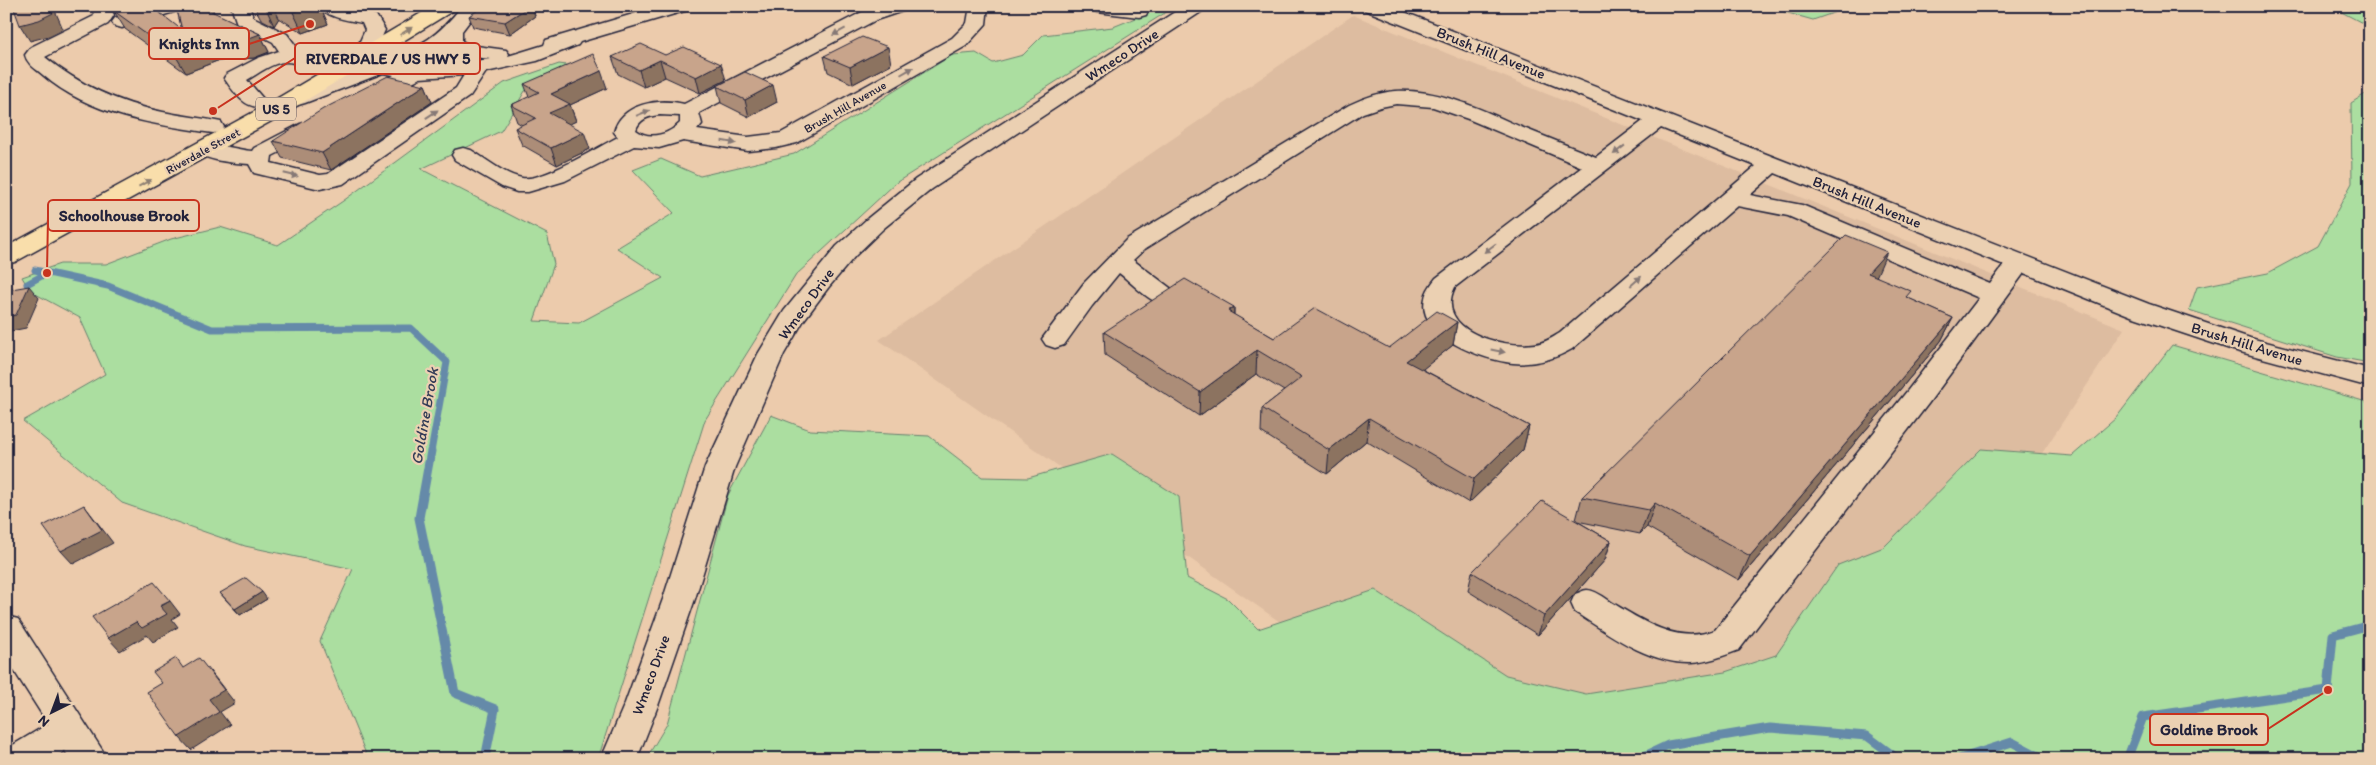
<svg xmlns="http://www.w3.org/2000/svg" width="2376" height="765" font-family="Itim,sans-serif">
	<style>
		.built { fill: #ddbca0 }
		.green { fill: #abdea0; stroke: #66806e }
		.lines { fill: none; stroke-linecap: round; stroke-linejoin: round }
		.stream-far1 { stroke: #658aa9; stroke-width: 7 }
		.stream { stroke: #658aa9; stroke-width: 9 }
		.minor-casing { stroke: #22223b; stroke-width: 3 }
		.major-casing { stroke: #22223b; stroke-width: 3 }
		.minor { fill: #ebd0b2; fill-rule: evenodd }
		.major { fill: #f9deab; fill-rule: evenodd }
		.wall { fill: #ac8d78; stroke: #22223b }
		.shaded-wall { fill: #8c7361; stroke: #22223b }
		.building { fill: #c8a48b; stroke: #22223b }
		.oneway { fill: #8e8073 }
		.oneway2 { fill: #867976 }
		.labels { text-anchor: middle; stroke-width: 4.5; stroke-linejoin: round; paint-order: stroke }
		.far-street-label { font-size: 12px; fill: #22223b; stroke: #ebd0b2 }
		.shield { fill: #ebd0b2; stroke: #5e565f; stroke-width: 1 }
		.shield-label { font-size: 14px; font-weight: bold; fill: #22223b }
		.street-label { font-size: 15px; fill: #22223b; stroke: #ebd0b2 }
		.water-label { font-size: 16px; font-style: italic; fill: #333c57; stroke: #ebd0b2 }
		.leader { fill: none; stroke: #c8321e; stroke-width: 2 }
		.callout-dot { fill: #c8321e; stroke: #ebd0b2; stroke-width: 2 }
		.callout { fill: #ebd0b2; stroke: #c8321e; stroke-width: 2 }
		.callout-label { font-size: 16px; text-anchor: middle; font-weight: bold; fill: #22223b }
	</style>
	<rect width="100%" height="100%" fill="#eccbac"/>
	<filter id="ink" filterUnits="userSpaceOnUse"><feTurbulence type="fractalNoise" baseFrequency=".02" numOctaves="2"/><feDisplacementMap in="SourceGraphic" scale="10" xChannelSelector="R" yChannelSelector="G"/><feConvolveMatrix kernelMatrix="1 2 1 2 8 2 1 2 1" color-interpolation-filters="sRGB"/></filter>
	<g filter="url(#ink)">
		<path class="built" d="M1353,15L2124,329L1840,759H1475L879,340Z"/>
		<g class="green">
			<path d="M1165,6H1176L897,182L796,275L705,420L598,759H368L320,641L353,569L245,546L122,503L23,421L105,374L80,318L30,291L22,277L60,264H106L171,239L220,227L278,245L343,201L504,83L559,64L582,67L525,91L501,131L421,169L547,234L554,264L534,321L579,323L663,278L617,248L674,213L633,170L661,159L700,176L794,154L952,55L976,53L993,63L1023,55L1043,35L1113,27Z"/>
			<path d="M1763,6H1853L1813,20Z"/>
			<path d="M2330,6H2370V27Z"/>
			<path d="M2370,91V363L2337,357L2189,310L2197,287L2268,273L2318,246L2352,183L2351,103Z"/>
			<path d="M2172,345L2370,403V759H646L667,724L728,495L771,415L810,430L929,436L982,477L1028,478L1112,454L1179,497L1187,578L1228,599L1258,629L1375,590L1506,675L1586,694L1725,672L1776,655L1838,565L1884,547L1981,449L2072,456L2116,418Z"/>
		</g>
		<g class="lines">
			<g class="stream-far1">
				<path d="M35,270L108,286L212,329L411,328L447,362L431,452"/>
				<path d="M27,284L47,273"/>
			</g>
			<g class="stream">
				<path d="M431,451L419,518L455,693L495,709L485,759"/>
				<path d="M1638,759L1668,745L1770,728L1867,736L1898,759"/>
				<path d="M1959,759L2012,742L2044,759"/>
				<path d="M2127,759L2143,717L2328,690L2333,635L2370,625"/>
			</g>
			<g class="minor-casing">
				<g id="minor">
					<path d="M92,6H110L114,15L108,24L45,57C80,86 119,103 163,112C182,116 202,118 221,122L224,127L221,132L213,133C155,125 89,115 43,75C36,69 27,64 25,55L31,47L94,16Z"/>
					<path d="M153,6L179,7L177,11L122,28L115,26L112,22L115,18Z"/>
					<path d="M231,6H249L253,17L287,34L302,54L327,60L330,64L327,68C313,72 301,63 287,62C274,61 258,74 247,80L266,102L263,106C246,111 233,91 224,78L227,74L258,58L279,51L273,42L237,24Z"/>
					<path d="M319,6H344L376,15L385,30L377,48L381,57L385,59C422,46 437,37 462,6H481L462,31V41L469,45L506,50L509,54L508,56L544,45L546,40L660,6H690L688,10L580,42L578,45L537,61L486,72L470,96L343,184L320,189L254,173L249,164C235,163 202,161 194,149L197,144C209,141 238,150 252,151L254,148L300,124L308,123L316,124L319,129L316,134L272,156L271,163L320,175L328,174L456,88L464,75L420,78L375,101L368,103L361,101L358,97L361,93L394,75L383,73L305,103L298,105L291,103L288,99L291,95L366,65L357,48L365,30L362,23C348,20 327,18 319,6ZM445,47L457,55L491,59L432,66L406,65L423,59Z"/>
					<path d="M880,6H908L906,10L876,20L699,113L702,124L697,130L748,137L781,133L952,38L967,23L970,6H988L986,24L966,46L797,143L776,148L748,151L683,141L659,148L634,146L565,181L528,192H517L502,187L455,160L452,155L455,150L463,148L471,150C486,159 505,175 522,178C542,182 598,147 618,137L614,132C621,103 659,98 684,104L862,12ZM660,115L680,116V123C669,134 650,141 636,130C639,119 649,116 660,115Z"/>
					<path d="M1088,6H1143L1148,11L1146,15L1139,17L1097,12L1090,10Z"/>
					<path d="M1184,6H1206L1204,10L932,189L884,228L855,256L828,288L804,320L784,354L735,467L695,599L659,703L637,759H601L625,703L663,599L705,467L758,354L784,311L837,246L868,218L916,179Z"/>
					<path d="M1363,6H1389L2149,304L2250,338L2370,369V387L2233,350L2131,316L2024,273L1928,404L1739,650C1723,656 1708,662 1691,663C1649,664 1609,634 1575,612L1571,603L1575,594C1579,593 1583,590 1587,590C1595,590 1604,597 1611,602C1643,621 1677,645 1715,630L1908,390L1979,298L1788,216L1737,206L1572,349C1555,359 1533,365 1513,363C1484,360 1416,337 1425,298C1426,291 1432,283 1436,278L1582,167L1468,119L1433,107L1396,104L1381,107L1363,113L1145,249L1133,260L1177,293L1181,299L1177,305C1155,310 1136,286 1119,273L1092,306L1064,345L1055,348L1046,345L1042,339L1084,283L1127,239L1349,105C1364,98 1380,92 1396,91C1440,89 1482,110 1521,127C1546,137 1571,147 1596,157L1643,121L1365,10ZM1661,128L1756,166L1560,333C1552,338 1544,343 1535,344C1503,349 1433,331 1455,287ZM1775,173L2004,265L1990,284L1802,205L1750,195Z"/>
					<path d="M6,616L18,619L108,759H70L65,751L53,759H6L8,748L48,724L6,658Z"/>
				</g>
			</g>
			<g class="major-casing">
				<path id="major" d="M433,6H456L454,10L277,118L15,262L6,264V247L261,108Z"/>
			</g>
			<use href="#minor" class="minor"/>
			<use href="#major" class="major"/>
		</g>
		<g class="wall">
			<path d="M176,6H212L214,13L260,34L269,52L254,58L217,61L186,73L125,29L114,11L182,30Z"/>
			<path d="M254,6H320L328,24L303,33L279,18L274,26L261,19Z"/>
			<path d="M484,6H532L535,16L510,34L473,27L469,16Z"/>
			<path d="M665,55L726,80L700,93L665,77L644,87L618,74L612,57Z"/>
			<path d="M824,56L891,64L853,84L828,72Z"/>
			<path d="M524,84L607,88L570,105L576,121L569,124L590,149L557,165L522,145L515,128L522,125L517,122L511,105L529,97Z"/>
			<path d="M425,85L432,102L331,170L282,158L273,141Z"/>
			<path d="M717,86L777,102L749,117L721,103Z"/>
			<path d="M1877,275L1876,276L1908,298L1953,318L1941,341L1739,580L1647,527L1640,534L1577,521L1611,541L1605,560L1538,635L1468,591L1472,572L1576,520L1582,497Z"/>
			<path d="M1234,307V315L1274,338L1389,348L1457,322L1453,345L1422,369L1529,426L1523,450L1469,503L1366,441L1327,474L1261,432L1262,408L1284,391L1256,374L1199,416L1105,355L1104,332Z"/>
			<path d="M220,593L267,599L240,615L226,600Z"/>
		</g>
		<g class="shaded-wall">
			<path d="M50,6H53L63,29L49,36L30,41L20,25Z"/>
			<path d="M208,6H212L218,28L209,10Z"/>
			<path d="M265,6H273L279,18L274,26Z"/>
			<path d="M310,6H320L328,24L303,33L293,12Z"/>
			<path d="M530,6H532L535,16L510,34L505,22Z"/>
			<path d="M260,34L269,52L254,58L217,61L186,73L175,55L207,43Z"/>
			<path d="M888,47L891,64L853,84L850,67Z"/>
			<path d="M660,60L665,77L644,87L639,70Z"/>
			<path d="M721,64L726,80L700,93L696,77Z"/>
			<path d="M601,71L607,88L570,105L576,121L556,131L549,113L551,94Z"/>
			<path d="M425,85L432,102L331,170L322,153Z"/>
			<path d="M773,85L777,102L749,117L745,100Z"/>
			<path d="M584,132L590,149L557,165L551,148Z"/>
			<path d="M1887,252L1877,275L1858,296L1868,273Z"/>
			<path d="M29,286L39,298L26,328L6,332V317Z"/>
			<path d="M1234,307L1233,330L1228,311Z"/>
			<path d="M1953,318L1941,341L1739,580L1750,556Z"/>
			<path d="M1457,322L1453,345L1403,385L1406,361Z"/>
			<path d="M1257,350L1256,374L1199,416L1200,392Z"/>
			<path d="M1369,418L1366,441L1327,474L1329,450Z"/>
			<path d="M1529,426L1523,450L1469,503L1474,479Z"/>
			<path d="M1655,503L1647,527L1640,534L1649,510Z"/>
			<path d="M84,505L113,543L73,564L61,551Z"/>
			<path d="M1611,541L1605,560L1538,635L1544,616Z"/>
			<path d="M262,592L267,599L240,615L235,609Z"/>
			<path d="M170,601L180,614L172,619L178,627L153,642L147,635L120,651L108,638Z"/>
			<path d="M210,671L235,703L220,712L230,725L191,750L179,737L209,699Z"/>
		</g>
		<g class="building">
			<path d="M13,6H50L53,13L39,20L20,25Z"/>
			<path d="M130,6H151L182,30L176,6H208L209,10L260,34L244,40L207,43L175,55L114,11Z"/>
			<path d="M283,6H310L293,12Z"/>
			<path d="M484,6H530L505,22L469,16Z"/>
			<path d="M862,37L888,47L850,67L824,56Z"/>
			<path d="M641,44L665,55L684,47L721,64L696,77L660,60L639,70L612,57Z"/>
			<path d="M593,54L601,71L551,94L570,104L549,113L584,132L551,148L515,128L536,118L511,105L539,92L524,84Z"/>
			<path d="M745,72L773,85L745,100L717,86Z"/>
			<path d="M388,76L425,85L322,153L273,141L323,109Z"/>
			<path d="M1846,235L1887,252L1868,273L1911,291L1906,297L1953,318L1750,556L1655,503L1649,510L1582,497Z"/>
			<path d="M1185,279L1234,307L1228,311L1274,338L1315,308L1389,348L1437,311L1457,322L1406,361L1529,426L1474,479L1369,418L1329,450L1262,408L1302,377L1257,350L1200,392L1104,332Z"/>
			<path d="M29,286L16,315L6,317V290Z"/>
			<path d="M1542,501L1611,541L1544,616L1472,572Z"/>
			<path d="M84,505L102,530L61,551L43,526Z"/>
			<path d="M246,578L262,592L235,609L220,593Z"/>
			<path d="M154,582L170,601L160,606L167,614L142,628L136,622L108,638L92,617Z"/>
			<path d="M176,658L183,668L199,658L224,690L209,699L219,712L179,737L147,692L162,683L153,672Z"/>
		</g>
		<defs><path id="oneway-solid" d="M-6-.8H1V-3.2L6.5 0L1 3.2V.8H-6Z" transform="scale(1.25)"/></defs>
		<g class="oneway">
			<use href="#oneway-solid" transform="translate(406 31) rotate(-32)"/>
			<use href="#oneway-solid" transform="translate(145 183) rotate(-29)"/>
		</g>
		<g class="oneway2">
			<use href="#oneway-solid" transform="translate(839 32) rotate(152)"/>
			<use href="#oneway-solid" transform="translate(907 71) rotate(-30)"/>
			<use href="#oneway-solid" transform="translate(643 113) rotate(-22)"/>
			<use href="#oneway-solid" transform="translate(432 114) rotate(-34)"/>
			<use href="#oneway-solid" transform="translate(729 142) rotate(10)"/>
			<use href="#oneway-solid" transform="translate(1619 150) rotate(142)"/>
			<use href="#oneway-solid" transform="translate(291 175) rotate(13)"/>
			<use href="#oneway-solid" transform="translate(1490 248) rotate(143)"/>
			<use href="#oneway-solid" transform="translate(1636 281) rotate(-41)"/>
			<use href="#oneway-solid" transform="translate(1498 351) rotate(11)"/>
		</g>
	</g>
	<g class="labels">
		<g class="far-street-label">
			<text transform="translate(845 107) rotate(-30)" y="4">Brush Hill Avenue</text>
			<text transform="translate(203 151) rotate(-29)" y="4">Riverdale Street</text>
		</g>
		<rect class="shield" x="256" y="97.5" width="40" height="23" rx="4"/>
		<g class="shield-label">
			<text x="276" y="114">US 5</text>
		</g>
		<g class="street-label">
			<text transform="translate(1491 53) rotate(22)" y="5">Brush Hill Avenue</text>
			<text transform="translate(1122 55) rotate(-33)" y="5">Wmeco Drive</text>
			<text transform="translate(1867 202) rotate(22)" y="5">Brush Hill Avenue</text>
			<text transform="translate(806 304) rotate(-54)" y="5">Wmeco Drive</text>
			<text transform="translate(2247 344) rotate(17)" y="5">Brush Hill Avenue</text>
			<text transform="translate(651 675) rotate(-70)" y="5">Wmeco Drive</text>
		</g>
		<g class="water-label">
			<text transform="translate(424 416) rotate(-80)" y="6">Goldine Brook</text>
		</g>
	</g>
	<path class="leader" d="M310 24L249 44M213 111L295 58M47 273L48 216M2328 690L2268 729"/>
	<g class="callout-dot">
		<circle cx="310" cy="24" r="5"/>
		<circle cx="213" cy="111" r="5"/>
		<circle cx="47" cy="273" r="5"/>
		<circle cx="2328" cy="690" r="5"/>
	</g>
	<g class="callout">
		<rect x="149" y="28" width="100" height="31" rx="5"/>
		<rect x="295" y="43" width="185" height="31" rx="5"/>
		<rect x="48" y="200" width="151" height="31" rx="5"/>
		<rect x="2150" y="714" width="118" height="31" rx="5"/>
	</g>
	<g class="callout-label">
		<text x="199" y="49">Knights Inn</text>
		<text x="388" y="64">RIVERDALE / US HWY 5</text>
		<text x="124" y="221">Schoolhouse Brook</text>
		<text x="2209" y="735">Goldine Brook</text>
	</g>
	<rect width="2376" height="765" fill="none" stroke="#ebd0b2" stroke-width="25"/>
	<rect x="12" y="12" width="2351" height="740" fill="none" stroke="#22223b" stroke-width="2" filter="url(#ink)"/>
	<g transform="translate(52 712) rotate(222)" stroke="#ebd0b2" stroke-width="4" paint-order="stroke">
	<path d="M0-4L9 19L0 12L-9 19Z" fill="#22223b"/>
	<text y="-8" font-size="14" font-weight="bold" text-anchor="middle" fill="#22223b">N</text>
	</g>
</svg>
